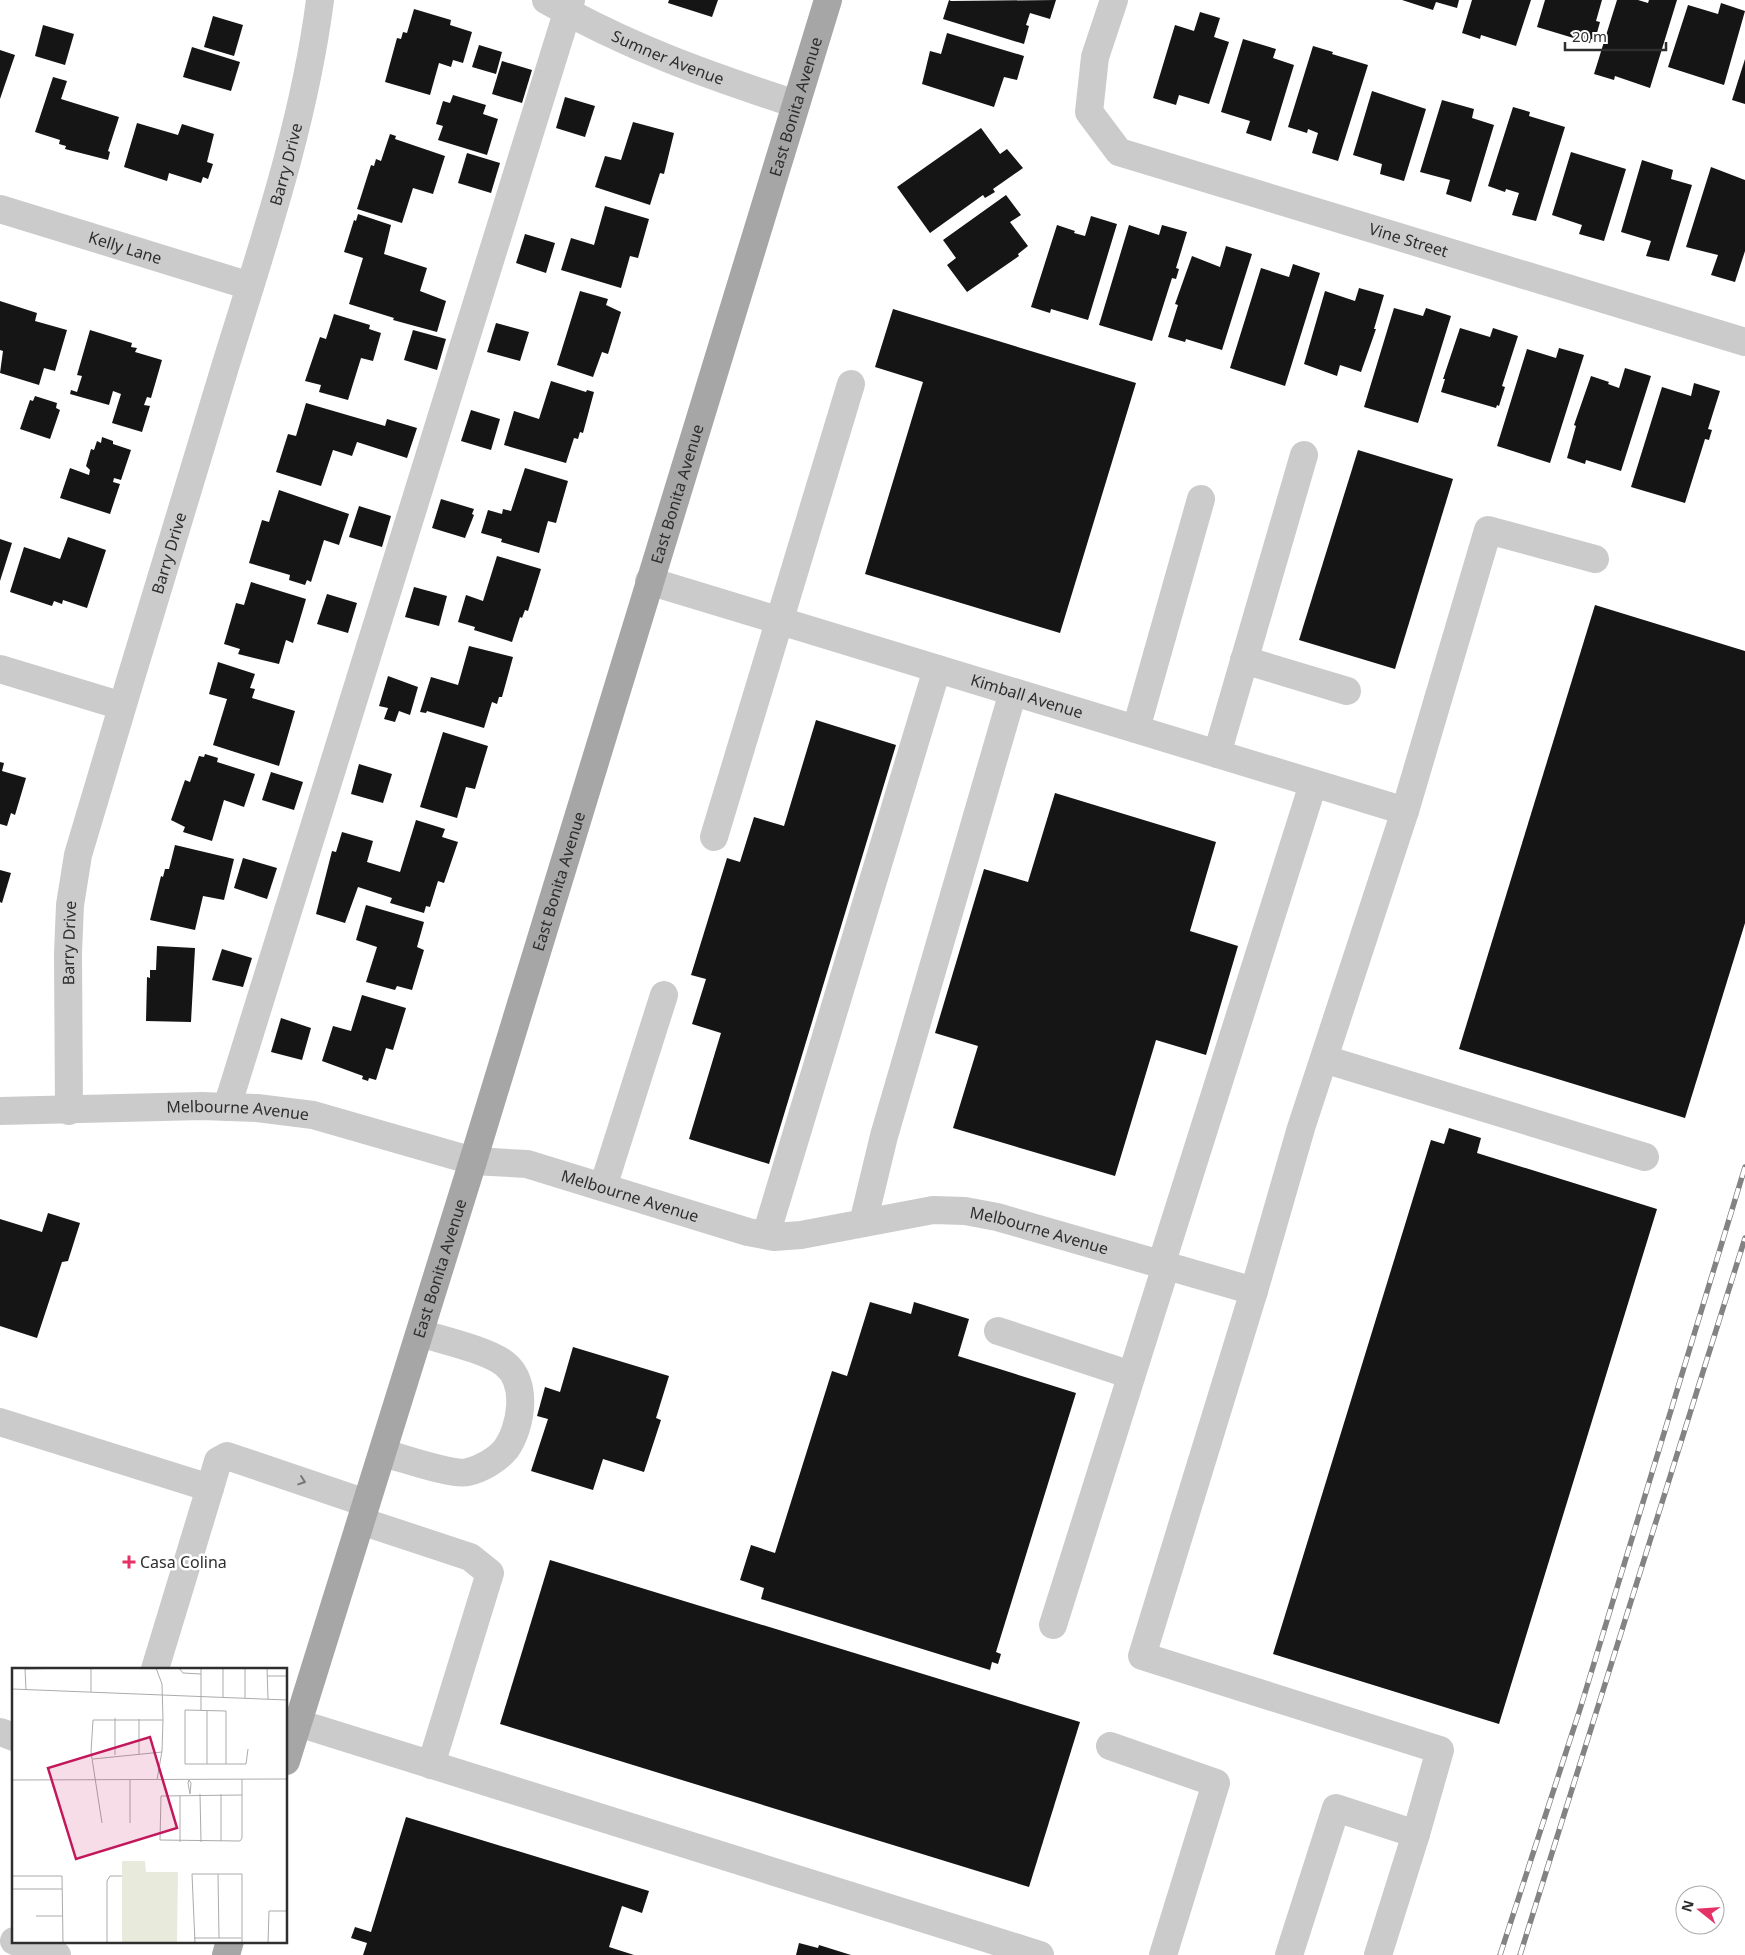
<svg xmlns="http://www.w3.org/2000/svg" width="1745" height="1955" font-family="'Noto Sans',sans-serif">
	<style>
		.building { fill: #151515 }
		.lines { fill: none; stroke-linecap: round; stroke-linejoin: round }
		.minor { stroke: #cbcbcb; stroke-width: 28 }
		.major { stroke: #a6a6a6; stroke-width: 28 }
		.rail-casing { stroke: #838383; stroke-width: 5.5 }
		.rail { stroke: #fff; stroke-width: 4; stroke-dasharray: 11; stroke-linecap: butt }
		.oneway { stroke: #757575 }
		.poi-dot { fill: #e43166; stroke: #fff; stroke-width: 2 }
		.labels { text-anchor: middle; stroke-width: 5; stroke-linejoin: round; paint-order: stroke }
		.street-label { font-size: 16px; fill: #2e2e2e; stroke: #fff }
		.poi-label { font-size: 16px; fill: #2e2e2e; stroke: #fff; text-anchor: start }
		.inset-road { fill: none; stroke: #ababab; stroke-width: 1 }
		.view { fill: #c2185b; fill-opacity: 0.15; stroke: #c2185b; stroke-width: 2.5 }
		.inset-edge { fill: none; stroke: #2e2e2e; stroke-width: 2.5 }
	</style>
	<rect width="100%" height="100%" fill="#fff"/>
	<g class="building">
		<path d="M669,0H718L712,17L668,3Z"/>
		<path d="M949,0L951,1L1056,0L1050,19L1030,13L1026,25L1029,26L1024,44L943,19Z"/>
		<path d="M1402,0H1459L1457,8L1436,2L1433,10Z"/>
		<path d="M1472,0H1531L1516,46L1481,35L1480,39L1462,33Z"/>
		<path d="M1545,0H1602L1596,21L1600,22L1595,40L1591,39L1590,43L1537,27Z"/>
		<path d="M1617,0H1638L1648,3L1649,0H1677L1650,88L1615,76L1614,80L1594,74Z"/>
		<path d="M1721,3L1745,11L1724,85L1668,67L1688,5L1718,14Z"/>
		<path d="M414,9L451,20L450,25L472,32L463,63L453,60L451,67L439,63L430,95L385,82L397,38L401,39L403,32L407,33Z"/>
		<path d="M1200,12L1220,18L1214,37L1229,42L1209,104L1179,95L1176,105L1153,98L1175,25L1194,31Z"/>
		<path d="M213,16L243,25L234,56L204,47Z"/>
		<path d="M43,25L74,34L65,65L35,56Z"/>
		<path d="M947,33L1024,56L1017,80L1004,77L994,107L922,84L930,51L941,54Z"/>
		<path d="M1243,39L1276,49L1273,58L1294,65L1271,141L1246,133L1250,121L1221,112Z"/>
		<path d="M479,45L502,52L496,74L472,67Z"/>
		<path d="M1313,46L1333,52L1332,54L1368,65L1338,161L1312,153L1318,133L1308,129L1307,133L1288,127Z"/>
		<path d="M192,47L240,62L231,91L183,77Z"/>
		<path d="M0,50L15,55L0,99Z"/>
		<path d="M1745,59V104L1732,100Z"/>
		<path d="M502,61L532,70L522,103L492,94Z"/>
		<path d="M53,77L67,81L61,99L119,117L108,151L110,152L108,160L65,149L66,146L59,144L60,140L35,132Z"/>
		<path d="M1372,91L1426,109L1404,181L1380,174L1382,164L1353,155Z"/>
		<path d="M453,95L486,105L483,114L498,119L487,155L438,140L443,126L436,124L443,101L450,103Z"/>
		<path d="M565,97L595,106L585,137L556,128Z"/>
		<path d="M1442,100L1474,109L1472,118L1494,125L1471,202L1446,194L1450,180L1420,172Z"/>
		<path d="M1513,107L1530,112L1529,116L1565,127L1536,221L1512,215L1519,193L1506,189L1505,192L1488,186Z"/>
		<path d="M633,122L674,133L664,174L660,173L650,205L595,187L605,156L621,160Z"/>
		<path d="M137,123L178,135L182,124L214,134L207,162L213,164L208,179L203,177L201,183L169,173L167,181L124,167Z"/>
		<path d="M981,128L1000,154L1007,149L1023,168L993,189L995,192L985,198L983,195L930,233L897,187Z"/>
		<path d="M390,134L396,136L395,139L445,156L433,194L413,188L402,223L357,209L371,165L374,166L376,159L381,161Z"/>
		<path d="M1571,152L1626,169L1604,241L1579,234L1582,225L1552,215Z"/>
		<path d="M467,153L500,163L491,193L458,183Z"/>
		<path d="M1642,160L1673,170L1671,179L1692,185L1669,261L1646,256L1651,241L1621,232Z"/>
		<path d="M1711,167L1745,180V251L1735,282L1711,275L1718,255L1686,247Z"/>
		<path d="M1006,195L1021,215L1010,222L1028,246L1018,254L1019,256L967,292L947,265L956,258L943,240Z"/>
		<path d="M605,206L649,219L638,258L630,256L621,288L561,270L571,238L594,245Z"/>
		<path d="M358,214L391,225L384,254L427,268L420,291L446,301L437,332L393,320L394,318L349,304L363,258L344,252L354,220L356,221Z"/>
		<path d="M1091,216L1117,224L1088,320L1051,309L1050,313L1031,307L1057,225L1075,231L1074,233L1085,236Z"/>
		<path d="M1129,225L1159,235L1162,225L1187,232L1176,268L1179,269L1176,279L1172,278L1152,341L1099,325Z"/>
		<path d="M525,234L555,243L546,273L516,263Z"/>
		<path d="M1226,246L1252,254L1222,350L1186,339L1185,342L1168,337L1178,305L1175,304L1192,256L1220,267Z"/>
		<path d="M1293,264L1320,273L1285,386L1230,368L1261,268L1289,277Z"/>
		<path d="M1359,288L1384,295L1374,329H1376L1361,372L1340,365L1337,376L1304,364L1325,291L1355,301Z"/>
		<path d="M580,291L608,299L606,305L621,312L608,354L602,352L593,377L557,365Z"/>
		<path d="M0,301L37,313L35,321L67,330L55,371L44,368L39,385L0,373L3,351L0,350Z"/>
		<path d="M1394,308L1423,316L1426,308L1451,316L1418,423L1364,407Z"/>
		<path d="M893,309L1136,383L1060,633L865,574L923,382L875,367Z"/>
		<path d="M334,314L370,325L369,329L381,333L373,361L361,358L348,400L319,392L321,385L305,381L320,337L326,339Z"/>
		<path d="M496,323L529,332L520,361L487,352Z"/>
		<path d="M1460,328L1490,337L1493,328L1518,336L1502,386L1505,387L1499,406L1497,405L1496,408L1441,392L1445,379H1443Z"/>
		<path d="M90,330L132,343L131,347L137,348L135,352L162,360L151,398L147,397L144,405L150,406L142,432L112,423L121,394L113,391L109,405L70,394L71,390L77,392L82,376L77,375Z"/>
		<path d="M413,330L446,339L437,370L404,360Z"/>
		<path d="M1559,348L1584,355L1550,463L1497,446L1527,349L1556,358Z"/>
		<path d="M1625,368L1651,376L1621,471L1586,460L1585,464L1567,458L1576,426L1574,425L1591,376L1609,382L1608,384L1619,388Z"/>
		<path d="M551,381L586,392L587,390L594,392L583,433L580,432L578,439L574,438L566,463L504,445L514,411L539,419Z"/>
		<path d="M1694,383L1720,391L1708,429L1712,430L1709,440L1705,439L1685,503L1631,487L1662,387L1691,396Z"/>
		<path d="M35,396L57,403L56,408L60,410L50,439L20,429L30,400L33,401Z"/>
		<path d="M306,403L385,426L387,419L417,428L407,458L357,442L352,456L333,450L321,486L276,472L288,434L296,436Z"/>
		<path d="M471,410L500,419L491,450L461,441Z"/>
		<path d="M102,437L113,441V444L131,450L121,480L114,478L113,482L120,484L110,514L60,498L70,468L89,475L90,470L86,466L91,449L94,450L97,441L101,443Z"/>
		<path d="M1358,450L1453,479L1395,669L1299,640Z"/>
		<path d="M525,468L568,481L556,523L548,521L539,553L501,542L502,539L481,533L488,510L502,514L503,509L511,511Z"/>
		<path d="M279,490L349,514L339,545L324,540L311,582L307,580L305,585L289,580L290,575L249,563L262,520L269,522Z"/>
		<path d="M441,499L474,509L472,514L474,515L465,538L432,528Z"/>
		<path d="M359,506L391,516L382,547L349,537Z"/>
		<path d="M68,537L106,550L87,608L63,600L62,604L54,601L52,606L10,592L24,547L60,559Z"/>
		<path d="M0,539L12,543L0,581Z"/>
		<path d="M497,556L541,569L528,611L525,610L522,618L520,617L512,642L474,630L475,627L458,622L466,595L483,601Z"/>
		<path d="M251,582L306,599L293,643L286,640L279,664L238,654L240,649L224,644L236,603L244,605Z"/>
		<path d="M414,587L447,596L439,626L405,617Z"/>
		<path d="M327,594L357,603L348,633L317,624Z"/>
		<path d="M1595,605L1745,651V923L1685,1118L1459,1049Z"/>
		<path d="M469,646L513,657L502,697H499L497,704L492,702L484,728L427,711L426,713L420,712L431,677L458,685Z"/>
		<path d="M218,662L255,674L250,688L255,689L252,698L295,711L279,766L213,745L227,699L209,694Z"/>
		<path d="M388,676L418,687L410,715L399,711L395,722L384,719L388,708L379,706Z"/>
		<path d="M816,720L896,745L769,1164L689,1139L721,1033L692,1024L706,979L691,975L727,858L740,862L754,817L784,826Z"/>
		<path d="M443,732L488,746L475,789L466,787L457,818L420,807Z"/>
		<path d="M205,754L218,758L217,762L255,774L244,807L224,800L212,841L183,832L185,827L171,820L185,780L190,782L199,756L204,757Z"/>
		<path d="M0,762L4,763L2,771L26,778L15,815L11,813L7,826L0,824Z"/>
		<path d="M359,764L392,774L383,803L351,794Z"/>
		<path d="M271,772L303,782L294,810L262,800Z"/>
		<path d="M1055,793L1216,842L1190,931L1238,946L1206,1055L1156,1040L1115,1176L953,1128L978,1046L935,1033L984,869L1028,882Z"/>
		<path d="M416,820L445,829L442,837L458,842L444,883L438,881L430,907L426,906L424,913L390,903L392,898L358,887L345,923L316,914L332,851L336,852L342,832L373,841L367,862L400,872Z"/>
		<path d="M175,845L234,859L224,900L203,896L195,930L150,920L161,876L163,877L165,869H169Z"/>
		<path d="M243,858L277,868L267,899L234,888Z"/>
		<path d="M0,870L11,873L2,903L0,902Z"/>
		<path d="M366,905L424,922L417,947L424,950L412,990L397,986L395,990L366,982L377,947L356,940Z"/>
		<path d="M157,946L195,948L191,1022L146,1021L147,977L150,978V970H156Z"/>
		<path d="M222,949L252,958L243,987L212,980Z"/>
		<path d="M362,995L406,1008L393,1050L386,1048L376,1080L369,1078L368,1081L362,1079L363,1076L322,1061L333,1026L351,1031Z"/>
		<path d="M281,1018L311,1028L302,1060L271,1052Z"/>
		<path d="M1449,1128L1481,1138L1477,1153L1657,1209L1499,1724L1273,1654L1431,1140L1444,1144Z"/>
		<path d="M48,1213L80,1223L68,1261L62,1262L37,1338L0,1326V1219L42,1232Z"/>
		<path d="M870,1302L911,1314L914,1302L969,1319L958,1356L1076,1393L996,1652L1001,1654L998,1664L992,1662L990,1670L761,1599L764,1588L740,1580L751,1545L775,1553L832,1371L847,1376Z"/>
		<path d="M573,1347L669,1376L656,1418L661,1420L644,1472L603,1459L593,1490L531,1471L548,1419L537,1416L545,1387L560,1392Z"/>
		<path d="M550,1560L1080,1722L1029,1887L500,1724Z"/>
		<path d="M406,1817L649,1891L642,1913L622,1906L609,1947L634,1955H363L367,1943L351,1938L355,1927L371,1932Z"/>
		<path d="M799,1943L818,1948L819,1945L851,1955H796Z"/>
	</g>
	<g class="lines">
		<g class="minor">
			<path id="s1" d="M546,0C628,47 707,75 796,104"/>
			<path id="s2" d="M1114,0L1095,57L1089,112L1119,152L1745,342"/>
			<path id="s3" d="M0,209L250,286"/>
			<path id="s4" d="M649,581L1405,811"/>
			<path d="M1244,660L1347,691"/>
			<path d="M0,669L122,706"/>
			<path d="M1136,729L1201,499"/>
			<path d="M1217,754L1304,455"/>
			<path d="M714,837L851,384"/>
			<path d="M1324,1059L1645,1157"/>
			<path d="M227,1107L571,0"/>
			<path id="s5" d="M0,1111L202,1106L257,1108L313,1115L473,1161L527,1164L748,1232L774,1237L801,1235L933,1210L965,1211L997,1217L1254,1291"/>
			<path id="s6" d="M69,1111L68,953L70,905L78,855C126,692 176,530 225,367C262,247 304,125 320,0"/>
			<path d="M603,1187L664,995"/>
			<path d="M863,1223L884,1136L1013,692"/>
			<path d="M766,1235L937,669"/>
			<path d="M1161,1265L1313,784"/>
			<path d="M998,1331L1131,1375"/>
			<path d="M0,1422L210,1488L155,1669"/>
			<path d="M383,1453C400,1457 452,1476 468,1472C481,1469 497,1460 506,1449C521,1428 529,1383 505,1364C488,1350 442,1340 420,1333"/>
			<path d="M210,1488L218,1461L227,1456L366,1503"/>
			<path d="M361,1521L470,1557L490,1573L431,1765"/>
			<path d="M1053,1625L1166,1266"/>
			<path d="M298,1723L1040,1955"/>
			<path d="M0,1732L14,1737"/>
			<path d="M1110,1746L1216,1783L1163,1955"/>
			<path d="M14,1941L57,1955"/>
			<path d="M1289,1955L1336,1808L1416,1834"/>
			<path d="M1378,1955L1416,1834L1440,1750L1142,1656L1254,1291L1301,1128L1405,811L1488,530L1595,559"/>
		</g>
		<g class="major">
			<path id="s7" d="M286,1761L473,1161L828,0"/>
			<path d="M226,1955L230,1941"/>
		</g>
		<g class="rail-casing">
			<g id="rail">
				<path d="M1500,1955L1581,1706L1745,1167"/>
				<path d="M1520,1955L1745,1238"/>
			</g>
		</g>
		<use href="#rail" class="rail"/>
	</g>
	<defs><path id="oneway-chevron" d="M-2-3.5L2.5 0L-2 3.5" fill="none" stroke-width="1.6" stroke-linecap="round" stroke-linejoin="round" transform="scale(1.25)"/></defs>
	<use class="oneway" href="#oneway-chevron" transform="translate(302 1481) rotate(19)"/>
	<path class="poi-dot" d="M126.5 1554.5h5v5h5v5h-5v5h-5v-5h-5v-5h5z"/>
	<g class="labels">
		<g class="street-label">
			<text dy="6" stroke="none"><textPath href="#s1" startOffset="135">Sumner Avenue</textPath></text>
			<text dy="6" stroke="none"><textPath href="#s7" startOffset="1731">East Bonita Avenue</textPath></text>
			<text dy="6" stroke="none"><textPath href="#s6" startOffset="978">Barry Drive</textPath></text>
			<text dy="6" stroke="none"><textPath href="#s2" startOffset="468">Vine Street</textPath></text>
			<text dy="6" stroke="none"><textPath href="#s3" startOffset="131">Kelly Lane</textPath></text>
			<text dy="6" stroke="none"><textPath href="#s7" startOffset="1326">East Bonita Avenue</textPath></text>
			<text dy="6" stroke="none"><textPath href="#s6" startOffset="572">Barry Drive</textPath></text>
			<text dy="6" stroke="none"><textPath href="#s4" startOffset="395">Kimball Avenue</textPath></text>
			<text dy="6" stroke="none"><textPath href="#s7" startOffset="921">East Bonita Avenue</textPath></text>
			<text dy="6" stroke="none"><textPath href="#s6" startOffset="168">Barry Drive</textPath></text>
			<text dy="6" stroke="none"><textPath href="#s5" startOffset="238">Melbourne Avenue</textPath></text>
			<text dy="6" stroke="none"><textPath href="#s5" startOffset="642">Melbourne Avenue</textPath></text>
			<text dy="6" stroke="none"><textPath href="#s5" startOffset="1062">Melbourne Avenue</textPath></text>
			<text dy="6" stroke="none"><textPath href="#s7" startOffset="516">East Bonita Avenue</textPath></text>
		</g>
		<g class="poi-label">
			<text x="140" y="1568">Casa Colina</text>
		</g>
	</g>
	<g transform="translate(12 1668)">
		<rect width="275" height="275" fill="#fff"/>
		<path d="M110,193H133L134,204H166L165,275H110Z" fill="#e8ebdc"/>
		<path class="inset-road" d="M79,0V24M144,0L150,16L151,52L150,83L145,112M167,0L171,5L189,6M189,0V42M211,0V29M233,0V30M255,0L256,31M255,8H275M0,21L275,32M14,22L13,1L56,0M103,87V50M127,87V51M81,91L150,84M195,96V43M214,96V43L173,42V96H234L236,81M230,111V170L228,173L148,172L149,128L230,127M0,112L275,111M118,112V155M177,112L179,115L178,126L176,115ZM188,126L189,174M209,126V173M168,128V174M90,155L79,84L81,52H151M206,206L207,270M0,208H50L51,275M0,221H50M24,248H50M182,270H229M95,275V213L98,208H110M183,275L180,206H230V275M256,275L257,243H275"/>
		<path class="view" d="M138,69L165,160L64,191L36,100Z"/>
		<rect width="275" height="275" class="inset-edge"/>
	</g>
	<g transform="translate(1700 1910) rotate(287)"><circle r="24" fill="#ffffff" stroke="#ababab"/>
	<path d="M0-4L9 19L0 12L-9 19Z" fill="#e43166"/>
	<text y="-8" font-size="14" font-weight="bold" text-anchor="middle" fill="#2e2e2e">N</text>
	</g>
	<path d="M1565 42v8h101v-8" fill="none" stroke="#2e2e2e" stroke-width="2.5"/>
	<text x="1572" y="42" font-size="15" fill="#2e2e2e" stroke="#ffffff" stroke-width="4" paint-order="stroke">20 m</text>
</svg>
